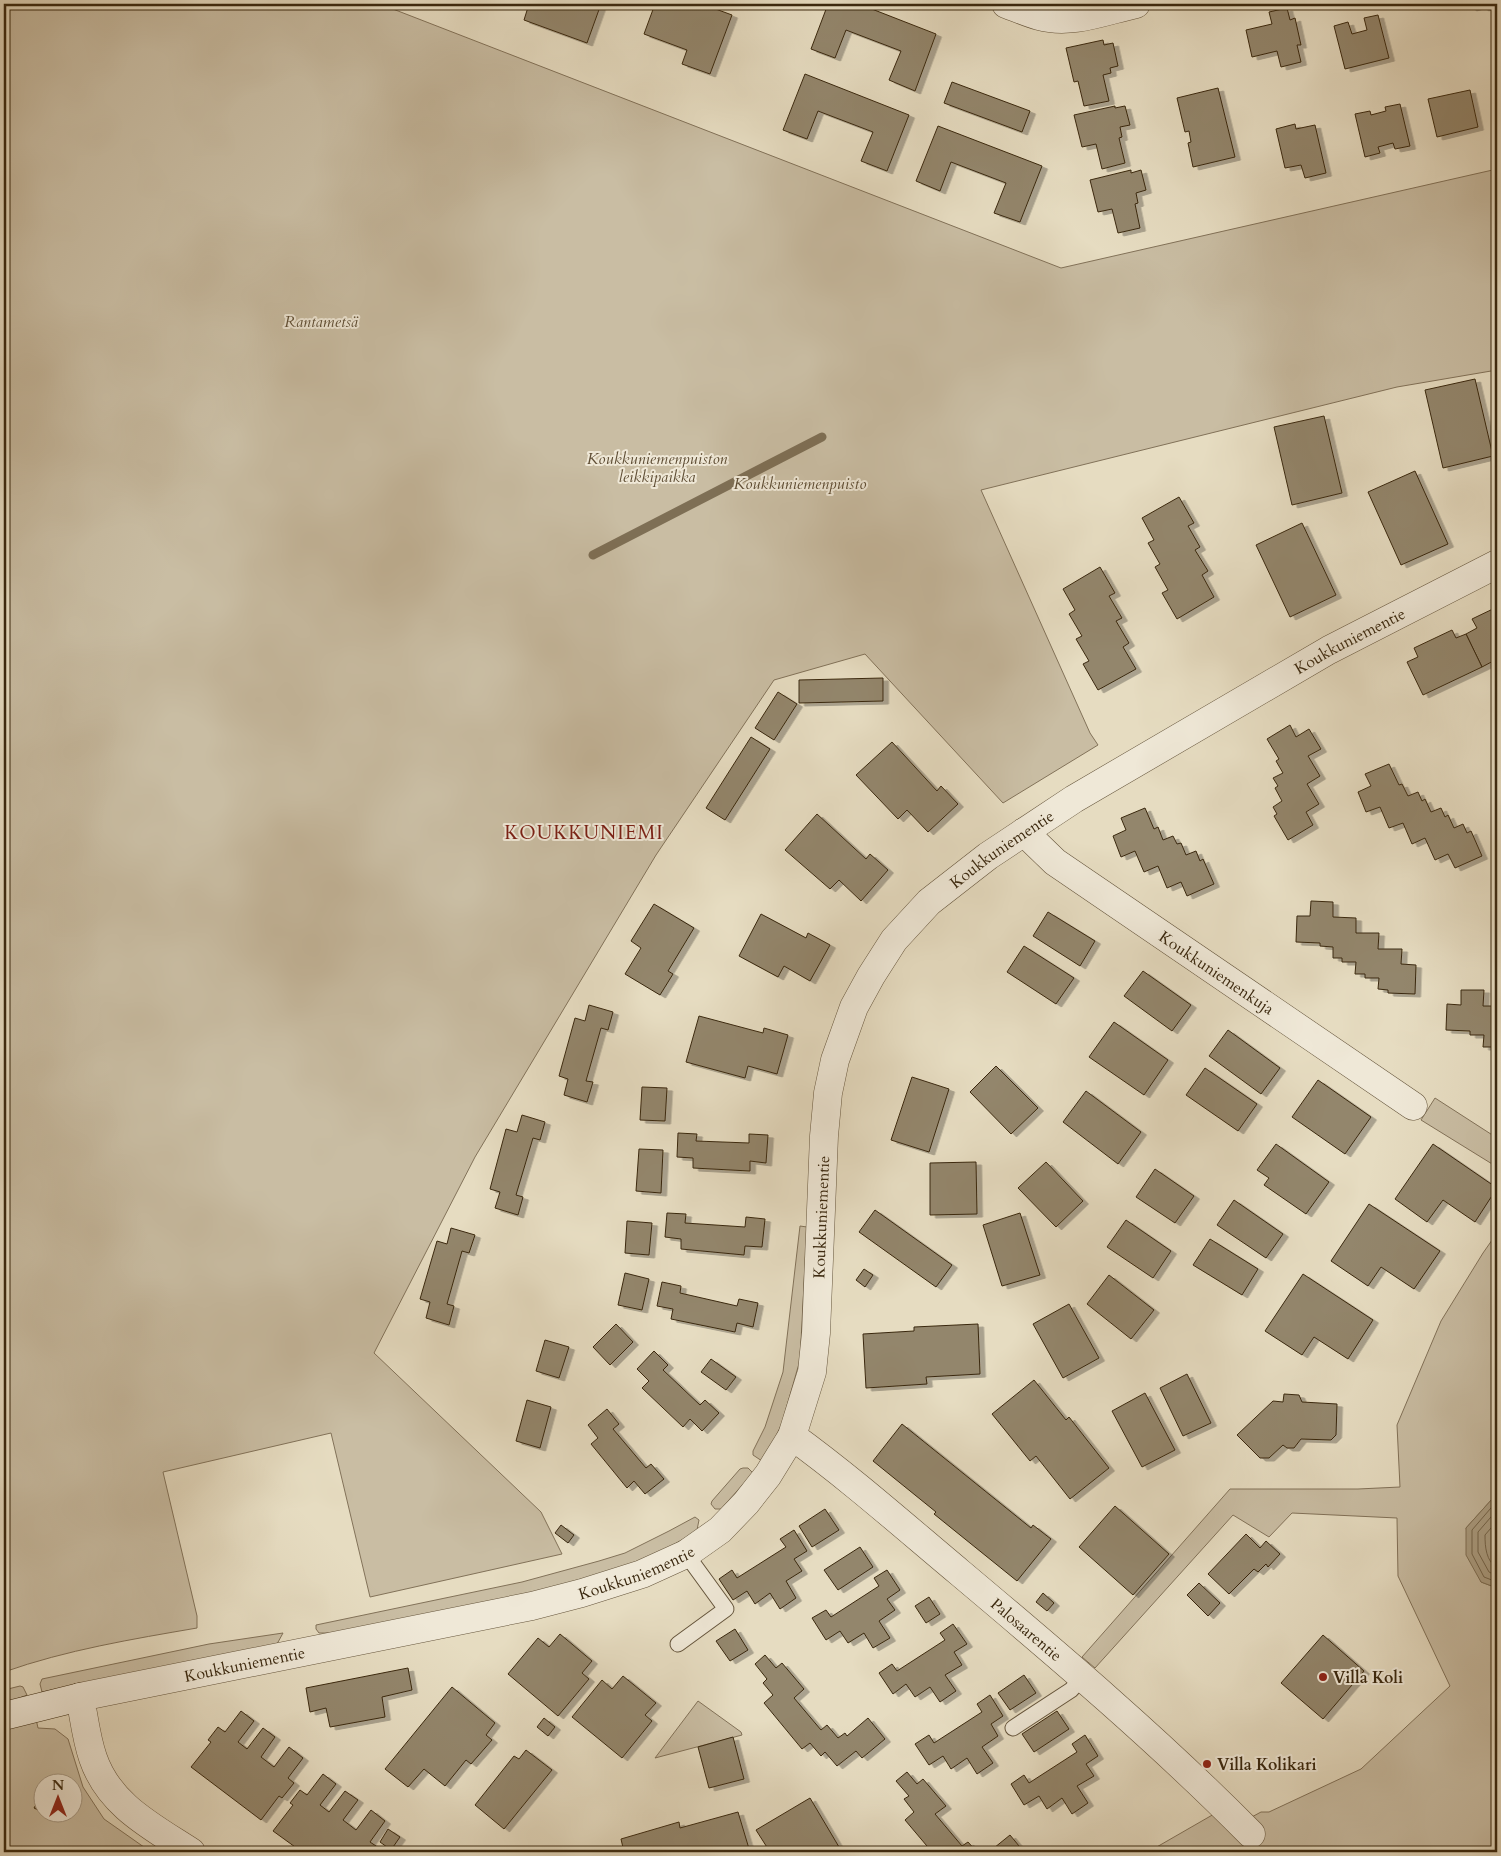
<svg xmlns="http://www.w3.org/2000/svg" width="1501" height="1856" font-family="Cardo,serif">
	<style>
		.green { fill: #c9bda3; stroke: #827259; fill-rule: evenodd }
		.water { fill: #ac9f84; stroke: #7e6f55 }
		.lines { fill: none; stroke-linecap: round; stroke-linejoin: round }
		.shore { stroke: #73644a; stroke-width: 1 }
		.stream { stroke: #7e6f55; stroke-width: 9 }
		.building { fill: #93866c; stroke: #3a280f; filter: url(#shadow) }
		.lane-casing { stroke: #65553c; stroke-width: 17 }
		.street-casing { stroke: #65553c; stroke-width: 29 }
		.secondary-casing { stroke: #3a280f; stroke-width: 29 }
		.lane { stroke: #efe8d7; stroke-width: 15 }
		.street { stroke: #efe8d7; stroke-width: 28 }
		.secondary { stroke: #efe8d7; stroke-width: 28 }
		.poi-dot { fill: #8f2418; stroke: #efe8d7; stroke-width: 2 }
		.labels { text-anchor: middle; stroke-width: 4; stroke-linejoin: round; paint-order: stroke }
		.park-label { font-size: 16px; font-style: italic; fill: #5e4d34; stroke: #efe8d7 }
		.street-label { font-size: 16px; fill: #3a280f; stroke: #efe8d7 }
		.poi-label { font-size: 16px; font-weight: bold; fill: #3a280f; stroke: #efe8d7; text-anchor: start }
		.quarter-label { font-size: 19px; letter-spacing: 1px; fill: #7a1f14; stroke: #efe8d7 }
	</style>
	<defs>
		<filter id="shadow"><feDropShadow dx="5.5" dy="3" stdDeviation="0" flood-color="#0004"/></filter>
	</defs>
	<rect width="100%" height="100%" fill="#e6dcc1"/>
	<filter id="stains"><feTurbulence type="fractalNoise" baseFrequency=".004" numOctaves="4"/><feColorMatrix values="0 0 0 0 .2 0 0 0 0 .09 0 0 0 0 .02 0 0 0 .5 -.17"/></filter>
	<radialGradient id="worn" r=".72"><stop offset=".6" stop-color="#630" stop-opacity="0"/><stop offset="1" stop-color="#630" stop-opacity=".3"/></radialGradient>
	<g class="green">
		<path d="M4,4H380L1061,268L1497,169V370L1397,387L981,490L1090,733L1098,745L1003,803L865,654L774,680L656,855L475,1157L374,1353L541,1512L562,1554L370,1597L331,1433L163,1472L197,1616V1628C133,1639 66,1650 4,1672Z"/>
		<path d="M1435,1098L1497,1138V1167L1421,1120Z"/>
		<path d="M800,1226L807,1227L800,1360L782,1423L772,1445L762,1461L753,1455V1451L765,1427L783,1372Z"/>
		<path d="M1497,1233V1490L1493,1498L1466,1528L1481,1582L1497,1588V1852H1148L1221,1810L1237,1825L1261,1812H1269L1361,1769L1450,1686L1398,1576L1397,1518L1292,1513L1269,1537L1233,1515L1095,1668L1082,1657L1230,1489H1358L1400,1487L1397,1425L1441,1321L1483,1253Z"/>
		<path d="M743,1468H748L753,1473L721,1509H715L711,1504L712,1501L740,1469Z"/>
		<path d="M695,1517L699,1520L697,1530C638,1572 554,1588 484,1602C433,1613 382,1623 331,1633H319L316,1629V1625L522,1582L599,1561L625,1553L669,1531Z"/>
		<path d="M283,1633L277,1644L42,1692L40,1684L42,1679L209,1644Z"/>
		<path d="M20,1686L23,1687L27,1695L4,1704V1690Z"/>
		<path d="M698,1701L741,1732L742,1735L655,1758Z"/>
		<path d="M36,1719L38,1728L55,1729L68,1739L83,1787L104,1819L151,1852H4V1728ZM42,1784H72V1814H42Z"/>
	</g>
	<path class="water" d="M1497,1490V1588L1481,1582L1466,1555V1528L1493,1498Z"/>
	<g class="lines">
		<g class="shore">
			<path d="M1497,1501L1472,1530V1554L1484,1577L1497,1582"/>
			<path d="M1497,1510L1478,1532V1552L1489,1572L1497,1576"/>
			<path d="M1497,1521L1485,1535C1485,1547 1486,1561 1497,1568"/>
		</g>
		<path class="stream" d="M593,555L822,437"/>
	</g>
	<g class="building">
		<path d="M529,4H601L587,43L524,20Z"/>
		<path d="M655,4H702L732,15L710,74L682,64L687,50L644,34Z"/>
		<path d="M828,4H859L936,34L915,91L889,80L901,51L846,30L835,58L811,49Z"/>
		<path d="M1470,4H1489L1490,6L1483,8L1482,5L1471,8Z"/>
		<path d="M1287,8L1290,20L1295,18L1301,45H1297L1301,62L1281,67L1277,51L1252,57L1246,30L1272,24L1269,12Z"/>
		<path d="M1378,15L1389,58L1345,69L1334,26L1348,22L1352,34L1367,30L1364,18Z"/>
		<path d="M1103,40L1104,45L1113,43L1118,66L1110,68L1111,73L1103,75L1109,101L1084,106L1078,81L1074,82L1066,48Z"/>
		<path d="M805,74L909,115L887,171L861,161L873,132L818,111L807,139L783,130Z"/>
		<path d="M952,82L1030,111L1022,132L944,103Z"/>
		<path d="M1218,88L1235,157L1193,167L1188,143L1191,142L1189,131L1185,132L1177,98Z"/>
		<path d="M1470,90L1478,127L1437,137L1428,99Z"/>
		<path d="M1400,104L1410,146L1395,149L1393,143L1378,147L1380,153L1365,157L1355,114L1370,111L1371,115L1386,111L1385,107Z"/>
		<path d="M1115,106V108L1125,106L1130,125L1120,127L1122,137L1119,138L1125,163L1102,169L1096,144L1082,147L1074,115Z"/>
		<path d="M1295,124L1296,129L1315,125L1326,173L1305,178L1301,165L1285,168L1276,129Z"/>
		<path d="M938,126L1042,166L1020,222L994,213L1006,183L951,162L940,191L916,181Z"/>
		<path d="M1131,170V173L1141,170L1146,190L1136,193L1138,203L1135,204L1140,228L1118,233L1112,209L1098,212L1090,180Z"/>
		<path d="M1475,379L1493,456L1443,468L1425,390Z"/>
		<path d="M1324,416L1342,493L1292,505L1274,427Z"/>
		<path d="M1415,471L1448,544L1401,565L1368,492Z"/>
		<path d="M1179,497L1194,523L1188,526L1200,547L1195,550L1208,571L1202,575L1214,597L1177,619L1162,593L1168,590L1155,567L1160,564L1148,543L1154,540L1142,518Z"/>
		<path d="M1302,523L1336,595L1290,617L1256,545Z"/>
		<path d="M1100,567L1115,593L1109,596L1122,618L1116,621L1129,643L1123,647L1136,669L1098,690L1083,664L1089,661L1076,639L1082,636L1069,614L1075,610L1063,589Z"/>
		<path d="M1497,607V659L1482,667L1466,634L1477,628L1472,619Z"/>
		<path d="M1452,630L1456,638L1466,634L1482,667L1423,695L1407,662L1418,657L1414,648Z"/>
		<path d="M883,678V701L799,703V680Z"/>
		<path d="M778,692L797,704L774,740L755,728Z"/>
		<path d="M1290,725L1296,737L1309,729L1321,749L1308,756L1320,776L1307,784L1319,804L1306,812L1313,825L1288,840L1274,816L1277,814L1273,807L1282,801L1275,788L1278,786L1273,778L1283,773L1276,761L1279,759L1267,739Z"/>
		<path d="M751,737L770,749L725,820L706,808Z"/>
		<path d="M892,742L937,791L941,786L958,804L928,832L907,810L898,819L856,775Z"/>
		<path d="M1389,764L1399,785L1402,784L1408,796L1418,792L1422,801L1425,799L1431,812L1441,808L1445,817L1448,815L1454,828L1463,824L1467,833L1471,831L1482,856L1455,868L1448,854L1435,860L1425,838L1412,844L1403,823L1389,828L1380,807L1366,812L1358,792L1371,786L1365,774Z"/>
		<path d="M1145,808L1154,829L1158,827L1163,840L1173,836L1177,844L1181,843L1186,855L1196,851L1200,861L1203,859L1214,884L1187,896L1181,882L1167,888L1158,866L1144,872L1135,851L1121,857L1113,836L1126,830L1121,818Z"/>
		<path d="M817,814L866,859L870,854L888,870L861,901L839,880L830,889L785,850Z"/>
		<path d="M1311,901L1333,902V917L1356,918V933H1379L1378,949H1402L1401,964L1416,965L1415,994L1388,993V990L1378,989L1379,978H1365V974H1355L1356,962H1342V958H1333V947L1320,946V943L1296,942L1297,916H1310Z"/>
		<path d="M654,904L694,928L668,971L673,974L660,995L625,974L641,948L631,941Z"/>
		<path d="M1048,912L1095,941L1080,966L1033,936Z"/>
		<path d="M761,914L806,938L808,933L830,945L810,981L784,966L778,977L739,956Z"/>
		<path d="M1024,946L1074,978L1056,1004L1007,972Z"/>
		<path d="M1143,971L1191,1005L1172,1031L1124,996Z"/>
		<path d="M1461,990H1484L1483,1006H1497V1051H1493V1047H1483L1484,1035H1470V1031L1446,1030L1447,1004L1461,1005Z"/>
		<path d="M589,1005L613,1012L608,1030L601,1028L586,1081L593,1082L587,1102L564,1095L568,1079L559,1076L575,1018L585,1021Z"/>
		<path d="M699,1016L763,1033L764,1028L788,1035L777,1074L748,1066L745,1078L686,1062Z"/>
		<path d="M1114,1022L1168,1060L1144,1095L1089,1057Z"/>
		<path d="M1228,1030L1280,1068L1261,1094L1209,1056Z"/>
		<path d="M996,1066L1038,1108L1011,1134L970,1092Z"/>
		<path d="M1205,1068L1257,1104L1238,1131L1186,1095Z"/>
		<path d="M912,1077L949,1089L929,1152L891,1140Z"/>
		<path d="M1318,1080L1371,1117L1345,1154L1292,1117Z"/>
		<path d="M642,1087L667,1088L665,1121L640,1120Z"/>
		<path d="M1086,1091L1141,1132L1118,1164L1063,1122Z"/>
		<path d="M522,1115L545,1122L540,1140L533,1138L516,1195L523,1197L518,1215L495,1208L500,1192L490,1189L506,1129L517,1132Z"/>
		<path d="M678,1133L697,1134L696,1141L749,1143V1134L768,1135L766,1163L750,1161V1171L693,1168V1158L677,1157Z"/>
		<path d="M1276,1144L1329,1182L1306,1214L1264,1185L1269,1178L1257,1170Z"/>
		<path d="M1433,1144L1497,1188L1475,1222L1443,1200L1427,1222L1395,1199Z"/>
		<path d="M639,1149L663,1150L661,1193L636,1191Z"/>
		<path d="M976,1162L977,1214L930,1215V1163Z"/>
		<path d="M1046,1162L1083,1201L1056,1227L1018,1188Z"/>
		<path d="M1155,1169L1194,1196L1175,1223L1136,1197Z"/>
		<path d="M1234,1200L1283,1234L1266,1258L1217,1225Z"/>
		<path d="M1369,1204L1440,1251L1414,1289L1381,1267L1368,1286L1331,1261Z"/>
		<path d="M875,1210L952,1265L936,1287L859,1232Z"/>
		<path d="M667,1213L686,1214L685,1223L745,1227L746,1217L765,1219L762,1247L745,1246L744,1255L681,1249V1239L665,1237Z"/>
		<path d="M1020,1213L1040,1275L1002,1286L983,1225Z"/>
		<path d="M1126,1220L1171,1251L1153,1278L1107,1247Z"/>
		<path d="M627,1221L652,1223L649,1255L625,1253Z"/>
		<path d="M451,1228L475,1235L469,1253L462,1251L447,1304L454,1306L449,1325L426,1318L430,1302L420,1299L437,1241L447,1244Z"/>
		<path d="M1210,1239L1258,1269L1242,1295L1193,1265Z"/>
		<path d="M864,1269L873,1275L865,1287L856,1280Z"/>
		<path d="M625,1273L649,1279L642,1310L618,1305Z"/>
		<path d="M1303,1274L1373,1320L1348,1359L1314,1337L1302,1355L1265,1331Z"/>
		<path d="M1109,1275L1154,1310L1131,1339L1087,1304Z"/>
		<path d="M662,1282L681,1286L680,1293L737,1306L739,1299L758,1303L753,1327L737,1323L735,1332L671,1319L673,1309L657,1306Z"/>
		<path d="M1069,1304L1099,1358L1063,1378L1033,1324Z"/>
		<path d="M616,1324L633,1342L610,1365L593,1347Z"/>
		<path d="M978,1324L980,1374L926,1377L927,1384L866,1388L863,1334L914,1331V1327Z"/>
		<path d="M545,1340L569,1347L559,1378L536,1371Z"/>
		<path d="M654,1351L668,1365L663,1370L700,1405L705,1400L719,1413L702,1431L690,1419L683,1427L642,1388L649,1381L637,1369Z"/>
		<path d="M711,1359L736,1377L726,1390L701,1372Z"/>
		<path d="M1187,1374L1211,1423L1183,1436L1160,1388Z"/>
		<path d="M1034,1380L1066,1420L1069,1417L1109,1468L1070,1499L1036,1456L1030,1461L992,1414Z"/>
		<path d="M1145,1393L1175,1450L1142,1467L1112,1411Z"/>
		<path d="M1284,1394L1299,1395L1302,1402L1337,1404L1336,1435L1331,1440L1301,1439L1294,1448H1287L1283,1445L1269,1458H1260L1237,1435L1273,1401L1283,1402Z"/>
		<path d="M527,1400L551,1407L540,1448L516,1441Z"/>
		<path d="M607,1409L619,1424L613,1429L646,1468L651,1464L664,1479L645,1494L634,1481L627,1488L591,1444L598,1438L588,1425Z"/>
		<path d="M902,1424L1031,1528L1033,1525L1051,1539L1017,1581L934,1514L936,1512L873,1461Z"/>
		<path d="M1115,1506L1169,1554L1133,1595L1079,1547Z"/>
		<path d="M825,1509L839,1530L812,1547L799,1526Z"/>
		<path d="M561,1525L574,1535L568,1543L555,1533Z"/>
		<path d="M794,1530L807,1551L794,1559L802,1571L786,1581L796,1598L780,1609L770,1593L755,1604L747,1591L733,1600L719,1579L732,1570L737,1578L786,1547L780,1539Z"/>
		<path d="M1246,1534L1260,1548L1266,1541L1280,1554L1268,1567L1266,1564L1258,1572L1254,1569L1229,1594L1208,1574Z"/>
		<path d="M860,1547L873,1567L838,1590L824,1570Z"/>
		<path d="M887,1570L900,1590L887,1599L895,1610L879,1621L890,1638L873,1648L864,1633L848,1643L840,1631L826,1640L812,1618L826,1610L831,1617L879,1586L874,1578Z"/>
		<path d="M1199,1583L1220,1603L1208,1616L1187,1595Z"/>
		<path d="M1043,1593L1054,1603L1047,1611L1036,1602Z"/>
		<path d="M929,1597L940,1614L926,1623L915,1606Z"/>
		<path d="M953,1624L967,1644L954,1652L962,1665L945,1675L956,1691L940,1702L930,1687L915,1697L906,1684L893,1694L879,1673L892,1664L897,1671L945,1640L940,1633Z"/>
		<path d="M735,1629L748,1650L730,1661L716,1641Z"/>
		<path d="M560,1634L592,1661L582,1673L589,1679L558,1716L508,1674L538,1638L549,1647Z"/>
		<path d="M1323,1635L1364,1671L1323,1719L1281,1683Z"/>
		<path d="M765,1655L776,1668L782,1663L804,1689L794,1698L821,1730L827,1725L838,1738L845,1733L847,1736L868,1718L885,1739L862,1758L856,1751L837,1766L825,1752L821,1756L810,1743L802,1749L764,1703L773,1695L763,1683L767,1679L755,1664Z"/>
		<path d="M408,1668L412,1690L382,1697L385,1717L330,1727L326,1708L310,1712L306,1688Z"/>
		<path d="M1024,1675L1036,1693L1010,1710L998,1693Z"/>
		<path d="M623,1676L656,1703L645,1715L652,1721L622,1758L572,1717L602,1680L612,1689Z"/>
		<path d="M452,1687L495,1723L486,1735L492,1740L471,1764L466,1760L445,1786L424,1769L408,1787L385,1769Z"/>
		<path d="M990,1695L1003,1716L991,1724L998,1736L982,1747L993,1763L977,1774L967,1758L951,1769L943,1756L929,1765L915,1744L929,1735L934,1743L982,1712L977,1704Z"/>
		<path d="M241,1711L254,1721L238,1742L247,1749L263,1728L275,1737L261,1757L274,1767L289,1747L303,1758L288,1778L294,1783L282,1798L279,1796L261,1820L191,1767L211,1742L208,1740L218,1727L225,1732Z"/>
		<path d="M1057,1711L1069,1729L1034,1752L1022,1734Z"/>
		<path d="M544,1718L555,1727L548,1736L537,1727Z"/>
		<path d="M1085,1735L1098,1756L1086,1764L1094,1776L1077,1786L1088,1803L1072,1814L1062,1798L1047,1809L1039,1796L1024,1805L1011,1784L1024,1775L1029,1783L1077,1752L1072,1744Z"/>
		<path d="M733,1737L744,1779L709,1788L698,1747Z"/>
		<path d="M526,1750L552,1770L504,1829L475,1805L514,1756L519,1759Z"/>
		<path d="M907,1772L917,1784L923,1779L946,1806L935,1814L962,1846L968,1842L977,1852H932L905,1820L914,1812L904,1799L909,1796L896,1781Z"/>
		<path d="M323,1774L336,1784L320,1805L329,1812L345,1791L358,1800L343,1820L356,1830L371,1810L385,1821L370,1842L376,1846L372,1852H302L273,1831L293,1805L290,1803L300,1790L307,1795Z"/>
		<path d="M40,1798L42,1799V1812L34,1808Z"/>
		<path d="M810,1798L842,1852H770L756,1830Z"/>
		<path d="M738,1812L750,1852H624L621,1839L679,1822L680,1828Z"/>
		<path d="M44,1814H56L53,1819Z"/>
		<path d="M388,1829L400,1837L391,1850L380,1842Z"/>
		<path d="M1010,1835L1024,1852H982L986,1849L989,1852Z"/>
	</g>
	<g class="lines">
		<g class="lane-casing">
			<g id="lane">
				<path d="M678,1644L726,1609L686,1554"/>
				<path d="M1013,1728L1071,1690L1083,1677"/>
			</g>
		</g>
		<g class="street-casing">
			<g id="street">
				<path d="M1006,4C1017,8 1028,13 1039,16C1072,25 1104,11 1136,4"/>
				<path id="s1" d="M1024,832L1055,862L1413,1106"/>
				<path id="s2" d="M792,1436C850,1478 904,1526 959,1572C1059,1656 1159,1741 1251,1834"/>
				<path id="s3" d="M191,1852C151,1826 109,1805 93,1758C86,1738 84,1717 80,1697L532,1606L582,1593L642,1574L686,1554L720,1530L746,1503L768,1475L792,1436L812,1372L816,1333L824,1136L828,1093L835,1060L854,1007L871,976L894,940L929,902L988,856L1074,799L1329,650L1497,564"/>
			</g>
		</g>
		<g class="secondary-casing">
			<path id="secondary" d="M4,1716L80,1697"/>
		</g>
		<use href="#lane" class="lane"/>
		<use href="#street" class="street"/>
		<use href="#secondary" class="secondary"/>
	</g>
	<g class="poi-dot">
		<circle cx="1323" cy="1677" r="5"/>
		<circle cx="1207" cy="1764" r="5"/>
	</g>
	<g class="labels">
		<g class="park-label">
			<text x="321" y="327">Rantametsä</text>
			<text x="657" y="464">Koukkuniemenpuiston<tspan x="657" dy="18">leikkipaikka</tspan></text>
			<text x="800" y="489">Koukkuniemenpuisto</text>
		</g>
		<g class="street-label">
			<text dy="6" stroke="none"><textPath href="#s3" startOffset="2048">Koukkuniementie</textPath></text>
			<text dy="6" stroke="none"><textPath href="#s3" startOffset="1642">Koukkuniementie</textPath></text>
			<text dy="6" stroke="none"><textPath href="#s1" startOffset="239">Koukkuniemenkuja</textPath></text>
			<text dy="6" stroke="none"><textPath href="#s3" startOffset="1208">Koukkuniementie</textPath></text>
			<text dy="6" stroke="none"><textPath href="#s3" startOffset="772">Koukkuniementie</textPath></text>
			<text dy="6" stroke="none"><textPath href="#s2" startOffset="304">Palosaarentie</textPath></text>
			<text dy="6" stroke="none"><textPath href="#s3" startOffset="369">Koukkuniementie</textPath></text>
		</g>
		<g class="poi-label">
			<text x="1333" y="1683">Villa Koli</text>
			<text x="1217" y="1770">Villa Kolikari</text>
		</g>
		<g class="quarter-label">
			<text x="584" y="839">KOUKKUNIEMI</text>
		</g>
	</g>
	<rect width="1501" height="1856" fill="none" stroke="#e6dcc1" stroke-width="20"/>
	<rect x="5" y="5" width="1491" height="1846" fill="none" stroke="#3a280f" stroke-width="2.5"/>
	<rect x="10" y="10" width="1481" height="1836" fill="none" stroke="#3a280f"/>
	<g transform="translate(58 1798)"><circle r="24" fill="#efe8d7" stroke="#a79b87"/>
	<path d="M0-4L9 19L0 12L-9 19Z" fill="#8f2418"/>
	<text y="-8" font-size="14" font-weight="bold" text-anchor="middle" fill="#3a280f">N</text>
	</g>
	<rect width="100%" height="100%" filter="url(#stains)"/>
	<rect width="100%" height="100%" fill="url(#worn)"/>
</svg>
